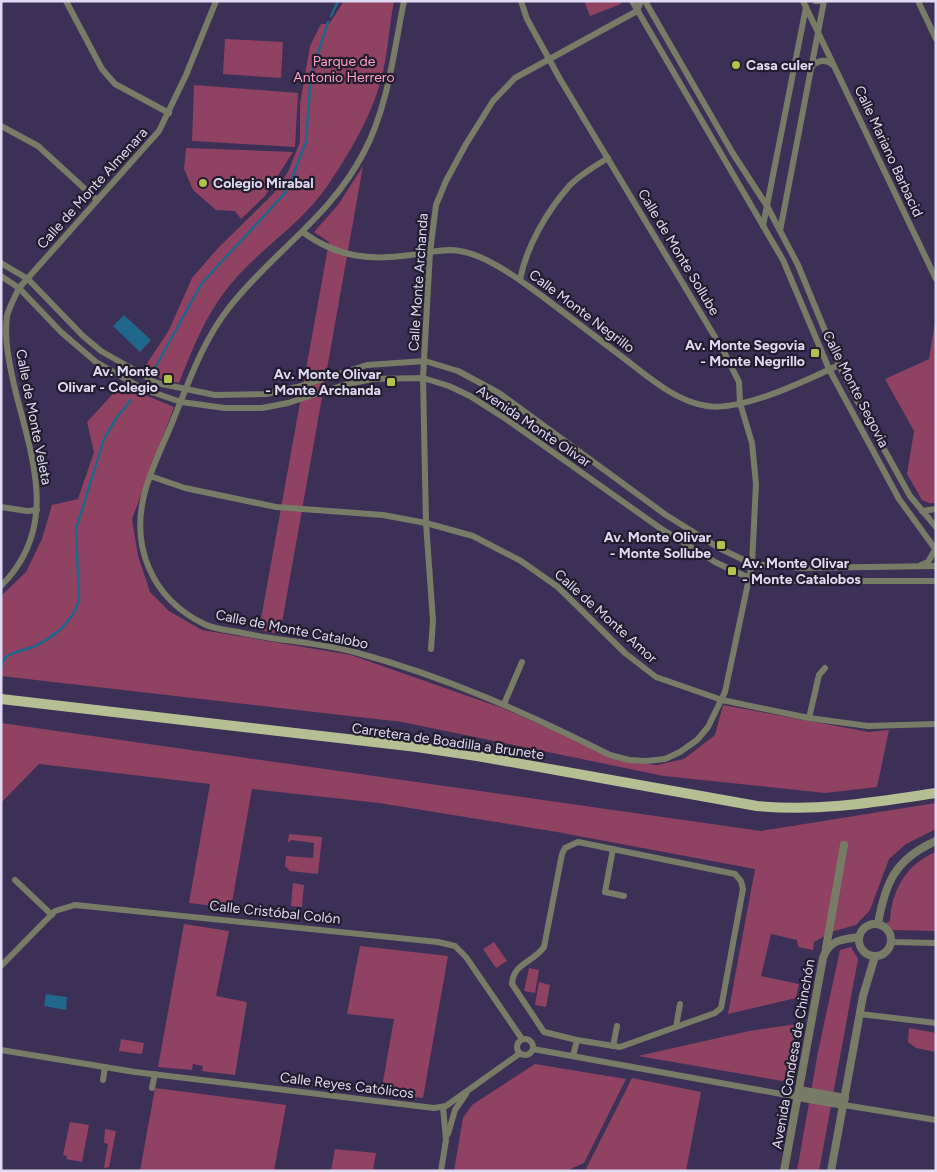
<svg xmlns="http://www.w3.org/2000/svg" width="937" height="1172" font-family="Figtree,sans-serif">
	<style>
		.green { fill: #904262 }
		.water { fill: #20678c }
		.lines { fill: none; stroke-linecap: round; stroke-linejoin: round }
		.stream { stroke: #20678c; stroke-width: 2.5 }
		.minor { stroke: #787c67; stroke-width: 6 }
		.tertiary { stroke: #787c67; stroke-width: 8 }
		.primary { stroke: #b6be94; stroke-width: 10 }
		.poi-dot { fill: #b2c24b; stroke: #211c2e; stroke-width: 2 }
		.labels { text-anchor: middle; stroke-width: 4.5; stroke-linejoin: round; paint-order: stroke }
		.park-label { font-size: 14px; fill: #fda2c4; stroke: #211c2e }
		.poi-label { font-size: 14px; font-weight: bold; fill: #e0daf3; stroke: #211c2e; text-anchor: end }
		.street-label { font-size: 14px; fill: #e0daf3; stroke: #211c2e }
	</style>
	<rect width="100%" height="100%" fill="#3c3057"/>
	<g class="green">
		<path d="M344,1H394C389,27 388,54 381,80C371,117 349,154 328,185C302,224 259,249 230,285C206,314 193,348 179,383L161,379L144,368L169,330L192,278L218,248L274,193L288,172L300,142V104L310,46L321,24H329Z"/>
		<path d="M584,1H620L621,4L590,16Z"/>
		<path d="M225,39L283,42L281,78L223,74Z"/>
		<path d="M194,85L298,93L295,147L192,141Z"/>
		<path d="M186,148L293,152L265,196L241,219L235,211L216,210L193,190L184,169Z"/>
		<path d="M363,166L280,634L259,630L329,242L314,232L338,205Z"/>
		<path d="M936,316V503H929L922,500L907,474L914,431L885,379L929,359Z"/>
		<path d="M121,385L174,407L132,519L138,556L150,592L169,611L202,630L351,655L502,708L627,762L657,765L684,759L715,735L723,705L869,732L889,730L877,787L825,793L664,776L402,722L1,676V596L26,572L42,539L52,505L78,499L94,452L87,422Z"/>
		<path d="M1,723L761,831L936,803V829L906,844L889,859L870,910L856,925L834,931L814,942L813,950L798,947L797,940L771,934L761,976L799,984L796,998L728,1014L755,869L557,832L379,803L252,789L231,908L189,903L210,784L39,764L1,803Z"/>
		<path d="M289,834L322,837L318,874L290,871L285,866L286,856L313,858L314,843L291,840L288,843Z"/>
		<path d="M936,852V931L893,930L886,923L890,921C891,891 907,863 936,852Z"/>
		<path d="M293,883L304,885L302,907L291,906Z"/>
		<path d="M184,924L229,931L216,996L247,1002L235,1075L202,1071L203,1066L193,1064L192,1070L158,1067Z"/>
		<path d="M494,942L507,961L496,968L483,949Z"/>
		<path d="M360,946L448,956L423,1098L381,1093L394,1019L347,1014Z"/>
		<path d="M851,947L858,959L819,1171H797L818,1052L840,950Z"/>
		<path d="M529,968L539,970L535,993L524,991Z"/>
		<path d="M539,982L550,985L546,1007L535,1005Z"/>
		<path d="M797,1024L786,1079L783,1081L638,1056L749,1031Z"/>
		<path d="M909,1028L936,1033V1052L916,1048L908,1042Z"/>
		<path d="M121,1039L144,1043L142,1054L119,1051Z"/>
		<path d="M535,1064L626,1079L584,1163L566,1171H454L463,1118L472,1105Z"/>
		<path d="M632,1078L701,1092L686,1171H585Z"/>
		<path d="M155,1088L286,1105L274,1171H140Z"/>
		<path d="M70,1122L89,1125L82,1162L66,1159L67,1156L63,1155Z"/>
		<path d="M105,1129L116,1131L109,1167L104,1168L108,1144L104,1143Z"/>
		<path d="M335,1149L376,1153L373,1171H331Z"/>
	</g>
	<g class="water">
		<path d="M124,315L151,340L140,352L113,326Z"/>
		<path d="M46,994L67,997L66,1010L44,1006Z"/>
	</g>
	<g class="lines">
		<g class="stream">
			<path d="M331,16L338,1"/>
			<path d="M151,375L202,283L287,191L306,142L311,75L328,22"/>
			<path d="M1,668C2,664 3,660 6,657C14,651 26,650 35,646C54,637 75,620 79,599L76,529L104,439L117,417L131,400"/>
		</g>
		<g class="minor">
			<path d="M66,1L102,69L115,84L169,113"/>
			<path d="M404,1C394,50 388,107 364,152C330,218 272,252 228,309C203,341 189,381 174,418C165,441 153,464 146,488C129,545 151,598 204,624C214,629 227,630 238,632C277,641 319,642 358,653C446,677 529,714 610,755L629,760L646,761L665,759L680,752L697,740L708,727L725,692L752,564L756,484L752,443L740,403L739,382L724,352L560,79L527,19L521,1"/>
			<path d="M632,1L783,260L829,369L899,499L936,550"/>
			<path d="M645,1L732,152L767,206L798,265L839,365L853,393L910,496L936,527"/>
			<path d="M803,1L936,279"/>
			<path d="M815,1H819"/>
			<path d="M918,1L936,39"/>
			<path d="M812,66C819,60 826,59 833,65"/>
			<path d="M1,126L38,146L97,200"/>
			<path d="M763,226L806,7"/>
			<path d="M780,231L824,1"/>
			<path d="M304,233C337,257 370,261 411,255C426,253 444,248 460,251C489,256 518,279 542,296C567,315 592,334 617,353C644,373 673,401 707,406C742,412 807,380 839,365"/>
			<path d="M1,263L28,279L83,336L101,351L157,383L215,395L266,394L297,387L367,365L425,361L458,371L499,393L666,515L719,548L752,564L802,568L936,566"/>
			<path d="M1,276L19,288L61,332L96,362L143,389L181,402L225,408H262L288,403L344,385L372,379L423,378L449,386L470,396L506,419L660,528L715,562L747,577L783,581H936"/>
			<path d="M520,280C526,247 547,211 570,185C581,174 595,166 608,158"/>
			<path d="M150,476L185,488L276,507L383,515L426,523L473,536L521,561L558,587L625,653L656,677L722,700L809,718L868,726L936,724"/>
			<path d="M1,507L27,511L37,510"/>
			<path d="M922,511L936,509"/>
			<path d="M921,565L928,562L936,548"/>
			<path d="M1,586C61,526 31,456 14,385C9,362 4,339 7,316C9,307 15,297 19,288L159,131L186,75L216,1"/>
			<path d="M431,649L433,621L426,523L423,378L430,252L436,205L446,181L466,144L493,101L515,78L637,11L641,1"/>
			<path d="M504,704L522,662"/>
			<path d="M809,718L819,675L825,668"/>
			<path d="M613,849L605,892L624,896"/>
			<path d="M15,880L52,915"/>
			<path d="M890,942L936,943"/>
			<path d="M1,966L55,911L75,905L438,942L455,946L466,957L522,1039"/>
			<path d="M860,1014L936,1023"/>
			<path d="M676,1027L680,1004"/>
			<circle cx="525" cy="1047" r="8"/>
			<path d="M613,1046L617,1026"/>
			<path d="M533,1049L798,1097"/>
			<path d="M1,1050L135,1072L434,1108L446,1106L519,1054"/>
			<path d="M573,1056L577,1040L620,1047L715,1013L721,1008L743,889L741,881L735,874L578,842L565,848L562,854L544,947C534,962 513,963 512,984L544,1032L577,1040"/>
			<path d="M103,1080L105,1067"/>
			<path d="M152,1088L155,1074"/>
			<path d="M844,1105L936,1120"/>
			<path d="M448,1134L455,1110L466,1094"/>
			<path d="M441,1171L446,1140L443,1107"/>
		</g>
		<g class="tertiary">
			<path d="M878,924C885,883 895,859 936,841"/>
			<circle cx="875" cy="940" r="16"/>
			<path d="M826,948L844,845"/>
			<path d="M799,1090L845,1098"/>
			<path d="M798,1097L844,1105"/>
			<path d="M784,1171L823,958C829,940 842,939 859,937"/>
			<path d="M831,1171L863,996L875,956"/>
		</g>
		<path class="primary" d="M1,699L417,747L477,756L757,806C818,812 876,802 936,793"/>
	</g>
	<g class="poi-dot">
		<circle cx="736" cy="65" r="5"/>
		<circle cx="203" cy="183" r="5"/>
		<rect x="810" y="348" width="10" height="10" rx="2.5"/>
		<rect x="163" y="374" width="10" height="10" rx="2.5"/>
		<rect x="386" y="377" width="10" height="10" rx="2.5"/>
		<rect x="716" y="540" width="10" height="10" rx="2.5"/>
		<rect x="727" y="566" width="10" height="10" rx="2.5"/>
	</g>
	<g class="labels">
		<g class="park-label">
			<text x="344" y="66">Parque de<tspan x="344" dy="16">Antonio Herrero</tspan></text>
		</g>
		<g class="poi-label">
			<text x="746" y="70" text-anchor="start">Casa culer</text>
			<text x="213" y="188" text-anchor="start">Colegio Mirabal</text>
			<text x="805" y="350">Av. Monte Segovia<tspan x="805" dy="16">- Monte Negrillo</tspan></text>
			<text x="158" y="376">Av. Monte<tspan x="158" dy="16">Olivar - Colegio</tspan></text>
			<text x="381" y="379">Av. Monte Olivar<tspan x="381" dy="16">- Monte Archanda</tspan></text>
			<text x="711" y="542">Av. Monte Olivar<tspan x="711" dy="16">- Monte Sollube</tspan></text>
			<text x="742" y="568" text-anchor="start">Av. Monte Olivar<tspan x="742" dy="16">- Monte Catalobos</tspan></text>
		</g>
		<g class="street-label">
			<text transform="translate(889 151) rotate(65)" y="5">Calle Mariano Barbacid</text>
			<text transform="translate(92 188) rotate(-48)" y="5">Calle de Monte Almenara</text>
			<text transform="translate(679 252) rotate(59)" y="5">Calle de Monte Sollube</text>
			<text transform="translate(418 282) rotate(-86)" y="5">Calle Monte Archanda</text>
			<text transform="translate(582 311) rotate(37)" y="5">Calle Monte Negrillo</text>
			<text transform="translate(856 389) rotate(63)" y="5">Calle Monte Segovia</text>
			<text transform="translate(34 417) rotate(79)" y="5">Calle de Monte Veleta</text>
			<text transform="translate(534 426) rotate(34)" y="5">Avenida Monte Olivar</text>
			<text transform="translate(606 616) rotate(42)" y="5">Calle de Monte Amor</text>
			<text transform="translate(292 629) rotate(11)" y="5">Calle de Monte Catalobo</text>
			<text transform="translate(448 741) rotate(8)" y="5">Carretera de Boadilla a Brunete</text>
			<text transform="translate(275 912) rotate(6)" y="5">Calle Cristóbal Colón</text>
			<text transform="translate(793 1054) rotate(-80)" y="5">Avenida Condesa de Chinchón</text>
			<text transform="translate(347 1085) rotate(7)" y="5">Calle Reyes Católicos</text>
		</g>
	</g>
	<rect width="937" height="1172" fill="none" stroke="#e0daf3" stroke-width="5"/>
</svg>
